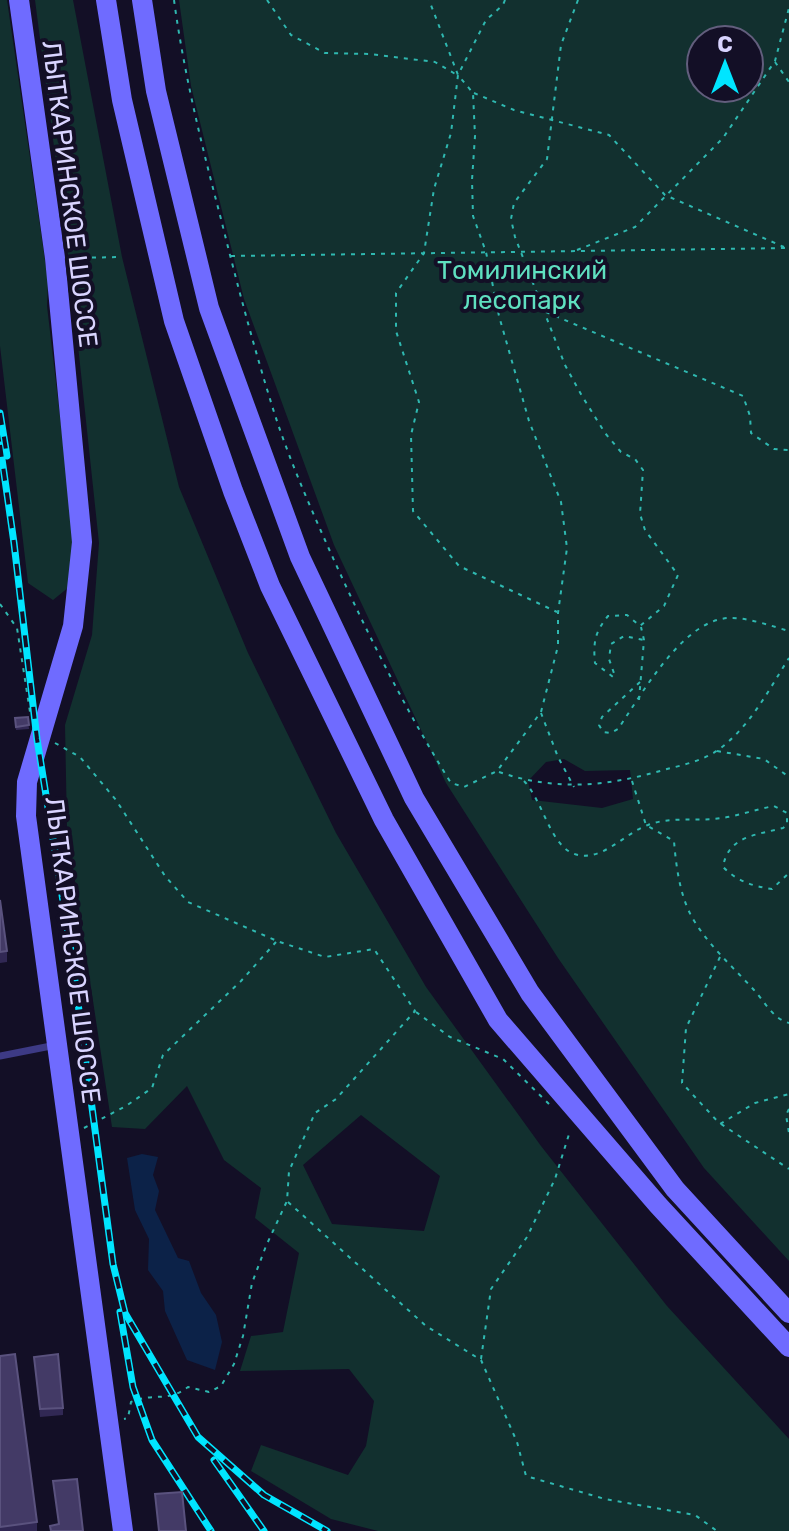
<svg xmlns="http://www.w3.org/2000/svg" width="789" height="1531" font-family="Rubik,sans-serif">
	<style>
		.green { fill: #12302f; fill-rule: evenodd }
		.water { fill: #0c2248 }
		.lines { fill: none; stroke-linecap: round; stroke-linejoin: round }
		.path { stroke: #2fb8b0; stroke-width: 2; stroke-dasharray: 4 6; stroke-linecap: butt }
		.service { stroke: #3d3a85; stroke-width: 7 }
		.secondary { stroke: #6f6bff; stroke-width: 20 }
		.rail-casing { stroke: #00e5ff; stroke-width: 7 }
		.rail { stroke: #130f26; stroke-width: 4; stroke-dasharray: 12; stroke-linecap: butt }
		.wall { fill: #312854 }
		.building { fill: #433a66; stroke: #5a527e; stroke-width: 2 }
		.labels { text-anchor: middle; stroke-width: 8; stroke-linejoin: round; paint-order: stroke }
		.street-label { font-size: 26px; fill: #d9d4ff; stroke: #130f26 }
		.park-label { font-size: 26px; fill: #5fe0c0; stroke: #130f26 }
	</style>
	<rect width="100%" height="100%" fill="#130f26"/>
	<g class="green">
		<path d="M0,0H7L48,281L47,306L75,544L69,587L53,600L28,583L0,346Z"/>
		<path d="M35,0H73L122,257L179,487L248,653L336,833L426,987L541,1146L667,1306L789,1439V1531H378L331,1519L251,1471L261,1445L348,1475L366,1446L374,1401L349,1369L240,1371L251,1336L283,1332L299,1253L255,1218L261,1188L224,1160L187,1086L145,1129L112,1127L67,828L65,725L92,635L99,543L70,270ZM361,1115L440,1176L424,1231L332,1224L303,1165Z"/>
		<path d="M179,0H789V1261L704,1168L558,958L446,783L334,545L244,299L191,86ZM701,40H749V88H701ZM564,759L585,771L630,770L633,799L602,808L532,800L528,781L546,762Z"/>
	</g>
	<path class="water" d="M142,1154L158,1157L153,1175L159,1191L155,1210L178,1258L189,1261L201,1293L216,1315L222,1342L215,1370L187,1360L165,1311L163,1291L148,1270L149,1239L135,1210L127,1158Z"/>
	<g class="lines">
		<g class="path">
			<path d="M174,0C184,74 202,147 221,219C237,284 254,348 274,412C291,465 315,518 338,569C372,643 408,714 451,783L464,787L497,771L541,712L558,646V613L567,548L561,502L529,421L499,316L486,252L473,216L472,180L475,136L473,93L458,75L429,0"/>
			<path d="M267,0L291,35L325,53L370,54L435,62L457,75"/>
			<path d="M505,0L503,5L486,20L458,75L451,133L434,189L424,253L396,293V331L419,402L411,435L413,511L459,566L557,612"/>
			<path d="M578,0L561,45L547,159L514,203L511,219L515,237L565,365L582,396L605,433L621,452L635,459L643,470L640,514L645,530L678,575L664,606L640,626L627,615L608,616C595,632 593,642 595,663L613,677L615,676L609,659L611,644L624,636L644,640"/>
			<path d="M775,62L789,82"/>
			<path d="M474,93L514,110L609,135L665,195L784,247"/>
			<path d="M577,250L635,227L723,138L775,61L789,8"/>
			<path d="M231,256L789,248"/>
			<path d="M72,258L122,257"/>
			<path d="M546,312L743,396L750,416L751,433L774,449L789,450"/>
			<path d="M0,604L17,628L30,712"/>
			<path d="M640,682L602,717L599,725L603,732L611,733L618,729C642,694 682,621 728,618C747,617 771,626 789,631"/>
			<path d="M639,700L644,640L641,627"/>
			<path d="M541,713L558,757L574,787"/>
			<path d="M55,743L80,757L116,800L165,876L188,902L277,941L325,957L374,949L415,1011L336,1099L315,1113L289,1171L287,1201L266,1246L252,1283L243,1336L234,1364L221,1386L209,1392L188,1387C167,1403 154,1392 131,1402L128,1418L124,1419"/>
			<path d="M717,751L764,759L789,777"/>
			<path d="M499,772C558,792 609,786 667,769C684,765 704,760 718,750C750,727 768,691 789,658"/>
			<path d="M524,781C542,800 549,840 570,852C598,867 624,833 648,825C671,816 696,822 721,818C738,816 757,809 774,806L787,813V825L783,828C756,835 728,836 723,867C737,881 752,886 772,889L789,873"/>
			<path d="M632,781L646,825L674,841C676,866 680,897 693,919C709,946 733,967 754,990C765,1002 773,1019 789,1023"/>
			<path d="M720,957L686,1028L682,1083L720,1124L755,1103L789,1094"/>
			<path d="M416,1012L450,1037L503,1059L553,1108"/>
			<path d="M789,1109L786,1115L789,1133"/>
			<path d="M721,1124L789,1169"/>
			<path d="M84,1128L126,1106L152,1088L163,1055L241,981L276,942"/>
			<path d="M288,1202L426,1326L481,1360L517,1442L526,1476L605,1499L695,1515L717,1531"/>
			<path d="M481,1359L491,1289L527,1237L555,1179L570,1131"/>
		</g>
		<path class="service" d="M0,1056L56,1045"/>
		<g class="secondary">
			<path d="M19,0L55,258L82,542L73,626L27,782L26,816L123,1531"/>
			<path d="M106,0L122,100L174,321L233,491L270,586L384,820L498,1020L658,1205L789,1347"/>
			<path d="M142,0L156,91L209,308L300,557L414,798L530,993L675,1189L789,1313"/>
		</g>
		<g class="rail-casing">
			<g id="rail">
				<path d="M0,413L7,456"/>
				<path d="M0,445L14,543L37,739L71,951L113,1264L125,1313L198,1437L264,1495L327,1531"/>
				<path d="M120,1312L133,1387L152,1440L211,1531"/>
				<path d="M214,1460L264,1531"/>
			</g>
		</g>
		<use href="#rail" class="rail"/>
	</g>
	<g class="wall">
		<path d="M28,717L29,729L16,730L15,718Z"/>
		<path d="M0,900L7,951V962L0,963Z"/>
		<path d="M0,1356L37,1522V1531H0Z"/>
		<path d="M34,1357L63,1408V1415L40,1417Z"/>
	</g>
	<g class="building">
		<path d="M28,717L29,725L16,727L15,718Z"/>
		<path d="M0,900L7,951L0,952Z"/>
		<path d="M15,1354L37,1522L0,1527V1356Z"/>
		<path d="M58,1354L63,1408L40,1409L34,1357Z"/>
		<path d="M77,1479L83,1531H51L50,1526L59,1524L53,1481Z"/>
		<path d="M182,1492L186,1531H159L155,1494Z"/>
	</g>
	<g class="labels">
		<g class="street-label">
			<text transform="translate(70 194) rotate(83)" y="9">ЛЫТКАРИНСКОЕ ШОССЕ</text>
			<text transform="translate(73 950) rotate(83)" y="9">ЛЫТКАРИНСКОЕ ШОССЕ</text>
		</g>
		<g class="park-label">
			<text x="522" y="279">Томилинский<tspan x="522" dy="30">лесопарк</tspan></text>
		</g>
	</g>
	<g transform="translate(725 64)"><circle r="38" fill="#130f26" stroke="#625e7d" stroke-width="2"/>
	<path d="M0-6L14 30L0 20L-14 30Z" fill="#00e5ff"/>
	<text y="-12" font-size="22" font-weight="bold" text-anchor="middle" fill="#d9d4ff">С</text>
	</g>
</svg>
